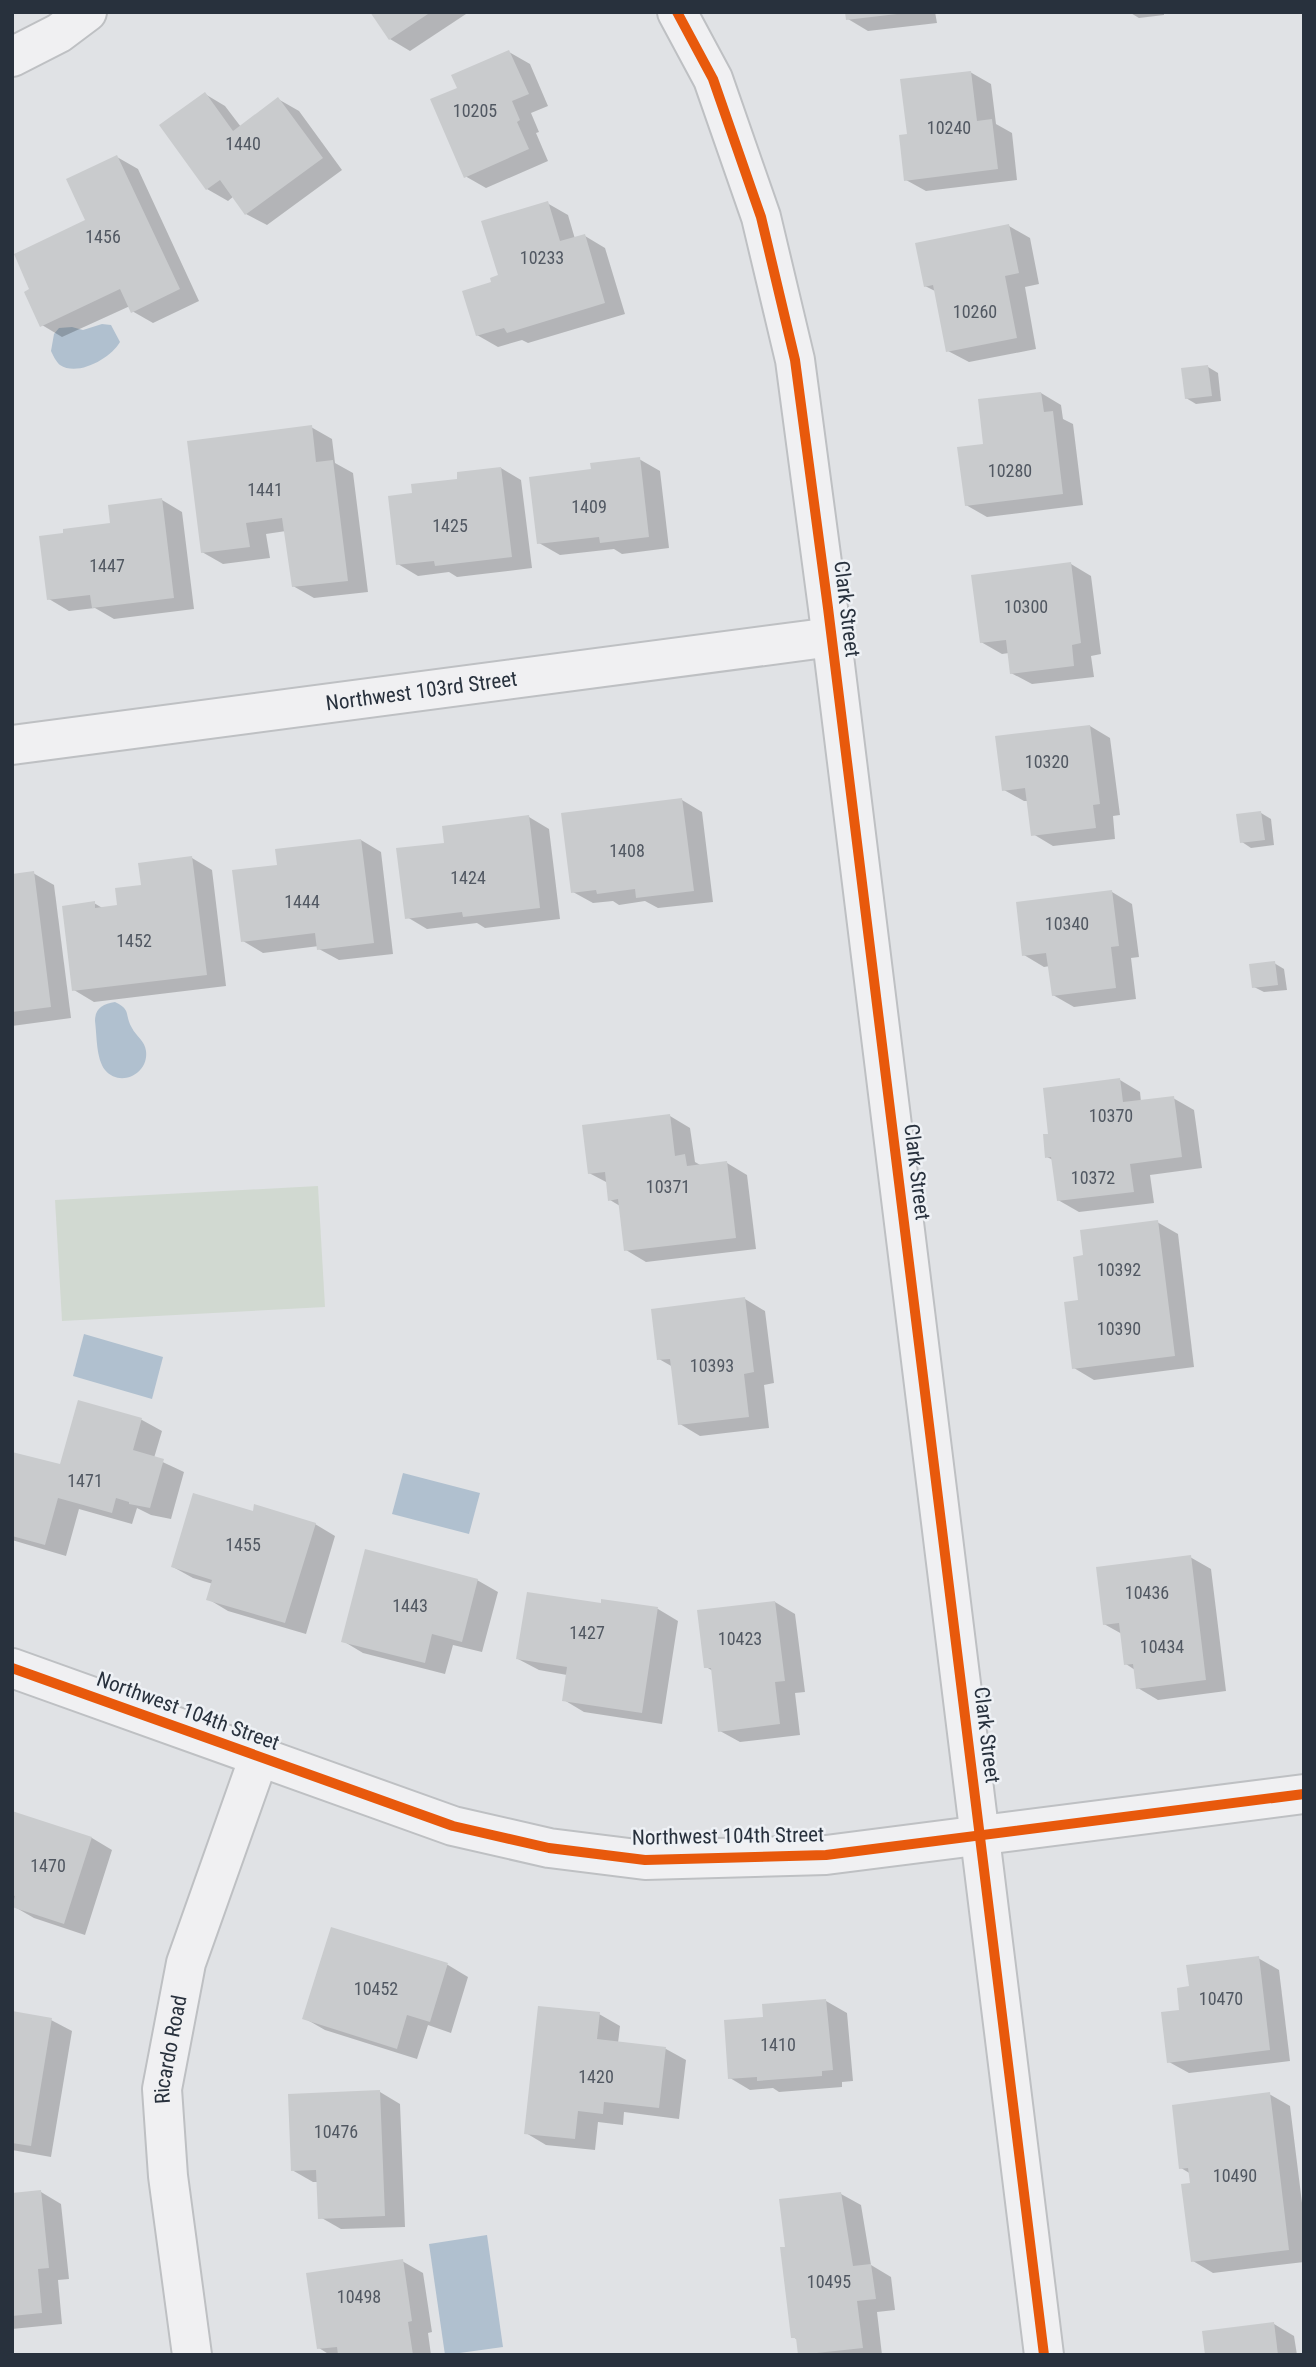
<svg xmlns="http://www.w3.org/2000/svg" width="1316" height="2367" font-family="'Roboto Condensed',sans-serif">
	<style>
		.green { fill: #d1d9d1 }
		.water { fill: #b0c0cf }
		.shadow { fill: #0003 }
		.building { fill: #c9cbcd }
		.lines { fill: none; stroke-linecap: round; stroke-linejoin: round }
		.minor-casing { stroke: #bec0c3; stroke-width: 42 }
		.minor { stroke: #f0f0f2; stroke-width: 38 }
		.cycleway-casing { stroke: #eef1f5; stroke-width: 15 }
		.cycleway { stroke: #e8590c; stroke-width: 10 }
		.labels { text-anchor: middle; stroke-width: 5; stroke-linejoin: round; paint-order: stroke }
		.number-label { font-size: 18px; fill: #515862 }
		.street-label { font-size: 21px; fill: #28313d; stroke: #eef1f5 }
	</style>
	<rect width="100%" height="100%" fill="#e0e2e5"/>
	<path class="green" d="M318,1186L325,1307L62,1321L55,1200Z"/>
	<g class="water">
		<path d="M102,324L111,325L120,342C111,358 78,377 60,365C56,362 53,355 51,351L54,334L59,328L72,327L83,330Z"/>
		<path d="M115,1002C132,1010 124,1015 132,1028C136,1036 145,1041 146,1051C149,1074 120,1088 105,1070C96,1058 97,1036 95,1021C95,1008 103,1004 115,1002Z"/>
		<path d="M84,1334L163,1357L152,1399L73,1376Z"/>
		<path d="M403,1473L480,1493L469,1534L392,1514Z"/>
		<path d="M487,2235L503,2347L445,2355L429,2244Z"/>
	</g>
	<g class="shadow">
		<path d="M372,12H469L410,51L390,39Z"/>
		<path d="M847,12H935L937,23L868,31L848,19Z"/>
		<path d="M1129,12H1164V15L1139,18Z"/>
		<path d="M509,52L530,64L548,106L531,113L539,132L536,133L548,161L486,188L465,176L459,89Z"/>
		<path d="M970,72L991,84L996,124L1012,133L1017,180L926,191L906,180L909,136Z"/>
		<path d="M205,94L225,106L241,127L278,99L299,111L342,170L267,225L246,214L234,196L228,201L207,189Z"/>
		<path d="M117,157L138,169L199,301L153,323L132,311L130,306L62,337L42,325L32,290L88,221Z"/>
		<path d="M547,203L568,215L575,239L585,236L605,248L625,314L528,343L522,340L498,347L477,335L500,277Z"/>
		<path d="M1009,226L1030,238L1039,284L1025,287L1036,349L969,362L948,351L937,292L925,286Z"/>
		<path d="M1208,367L1218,373L1221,401L1196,404L1186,398Z"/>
		<path d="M1041,393L1061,405L1063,419L1073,424L1083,505L987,517L966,505L985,446Z"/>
		<path d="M311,427L332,439L335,463L353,473L368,592L314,598L293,586L286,531L266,534L270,558L223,564L202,552Z"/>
		<path d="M639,459L660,471L669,548L622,554L614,549L560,555L539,543L593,471Z"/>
		<path d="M501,468L521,480L532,568L457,577L449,572L418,576L398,564L414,494Z"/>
		<path d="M162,500L182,512L194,609L114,619L95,608L69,611L49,599L112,524Z"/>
		<path d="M1071,564L1091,576L1101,654L1091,656L1094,677L1032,684L1011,673L1009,653L1002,654L981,642Z"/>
		<path d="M1090,726L1110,738L1120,815L1113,816L1115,839L1053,846L1033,834L1029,801H1024L1004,790Z"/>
		<path d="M682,800L702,812L713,902L658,908L645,901L619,905L613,901L593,903L573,892Z"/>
		<path d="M1261,813L1271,819L1274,845L1251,848L1242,842Z"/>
		<path d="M529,817L549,829L560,919L485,928L477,923L427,929L407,917L446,844Z"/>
		<path d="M361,840L381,852L393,954L339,960L319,949V946L263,953L243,941L279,866Z"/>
		<path d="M192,858L212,870L226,986L94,1002L74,990L94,903L104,909L119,907L143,886Z"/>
		<path d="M33,873L54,885L71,1018L12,1026V875Z"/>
		<path d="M1112,892L1132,904L1139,957L1131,958L1136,999L1074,1007L1053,995L1050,966L1044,967L1024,955Z"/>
		<path d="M1274,963L1284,969L1287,990L1264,992L1254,987Z"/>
		<path d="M1120,1080L1140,1092L1141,1102L1173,1098L1194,1110L1202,1168L1150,1175L1154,1203L1079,1212L1058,1200L1053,1160L1047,1157L1050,1135Z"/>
		<path d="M670,1116L690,1128L695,1162L702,1166L727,1163L747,1175L756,1249L646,1262L626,1250L620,1206L610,1200L608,1183L589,1173Z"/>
		<path d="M1157,1222L1178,1234L1194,1367L1094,1380L1074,1368L1085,1257Z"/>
		<path d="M745,1299L765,1311L774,1383L764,1385L769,1428L700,1436L680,1424L673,1367L659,1359Z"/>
		<path d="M79,1402L142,1420L162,1431L154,1458L184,1472L171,1519L151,1515L137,1508L132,1524L79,1509L66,1556L12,1540V1454L61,1466Z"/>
		<path d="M254,1513L315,1524L335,1536L306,1634L228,1611L208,1599L213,1584L193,1578L173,1567Z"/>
		<path d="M1190,1557L1211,1569L1226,1691L1158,1700L1138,1688L1135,1670L1126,1664L1122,1634L1104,1624Z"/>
		<path d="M477,1580L498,1592L482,1652L453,1645L445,1674L363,1653L343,1641Z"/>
		<path d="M775,1602L795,1614L805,1692L795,1693L800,1735L740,1742L720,1731L713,1671L706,1667Z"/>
		<path d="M603,1605L658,1609L678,1621L662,1724L584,1712L564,1700L567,1675L539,1670L518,1659Z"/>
		<path d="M12,1813L92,1838L112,1850L85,1935L34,1918L13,1906L15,1900L12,1899Z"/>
		<path d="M332,1929L448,1965L468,1977L451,2033L428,2025L417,2059L325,2030L304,2018Z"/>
		<path d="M1258,1958L1279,1970L1290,2061L1189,2073L1169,2062L1181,2011L1191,1988Z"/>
		<path d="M826,2001L847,2013L853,2081L842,2082V2087L779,2092L773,2088L750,2090L730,2078L765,2018Z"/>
		<path d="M12,2013L51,2020L72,2031L51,2157L12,2150Z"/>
		<path d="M599,2014L620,2026L618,2043L666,2049L686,2060L679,2119L624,2112L623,2125L598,2122L595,2150L546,2145L526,2133Z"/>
		<path d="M380,2092L400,2104L405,2227L341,2229L320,2217L318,2182H313L292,2170Z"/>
		<path d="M1269,2094L1290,2106L1304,2219V2262L1213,2273L1193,2261L1191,2174L1181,2168Z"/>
		<path d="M41,2192L61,2204L69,2279L58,2280L62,2324L12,2329V2194Z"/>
		<path d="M841,2194L861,2205L871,2265L891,2277L895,2310L877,2312L882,2355H800L798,2340L793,2337L787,2248Z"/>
		<path d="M402,2261L423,2273L432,2332L428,2333L431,2355H330L319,2348Z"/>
		<path d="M1274,2324L1294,2336L1297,2355H1206Z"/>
	</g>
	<g class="building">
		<path d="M370,12H431L389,40Z"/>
		<path d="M845,12H897V14L846,20Z"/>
		<path d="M509,50L529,94L512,101L520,120L517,122L529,149L464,178L430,99L457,88L451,75Z"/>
		<path d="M971,71L977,121L992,119L998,169L904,181L899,135L907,134L900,79Z"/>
		<path d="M205,92L233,131L278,97L323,158L245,215L220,180L206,190L159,125Z"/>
		<path d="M117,155L180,289L131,313L120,289L40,327L24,292L29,289L14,254L85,220L66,179Z"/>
		<path d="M548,201L560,241L585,234L605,303L507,333L504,328L476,336L462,291L491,282L490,278L498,275L481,221Z"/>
		<path d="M1009,224L1019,273L1005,276L1017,338L946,352L933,285L924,287L915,243Z"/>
		<path d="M1208,365L1212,396L1185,399L1181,368Z"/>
		<path d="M1041,392L1044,412L1053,411L1063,494L965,506L957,447L983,444L978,399Z"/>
		<path d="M312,425L316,462L333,460L348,581L292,587L282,518L246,523L250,547L201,553L187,441Z"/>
		<path d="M640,457L649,537L600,543L599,537L537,544L529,477L591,469L590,463Z"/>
		<path d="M501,467L512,557L435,566L434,561L396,565L388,496L412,493L411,484L457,479V472Z"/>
		<path d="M162,498L174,598L92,608L90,595L47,600L39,536L63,533V529L110,523L108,505Z"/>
		<path d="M1071,562L1081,643L1072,645L1074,666L1010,674L1006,640L980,643L971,575Z"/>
		<path d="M1090,725L1100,804L1093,805L1096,828L1031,836L1025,788L1002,791L995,736Z"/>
		<path d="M682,798L694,891L636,898L635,889L597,894L596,890L571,893L561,813Z"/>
		<path d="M1261,811L1265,840L1240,843L1236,814Z"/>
		<path d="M529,815L540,908L463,917L462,912L405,919L396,848L444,843L442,826Z"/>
		<path d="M361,839L374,943L317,950L315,933L241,942L232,870L277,865L275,849Z"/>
		<path d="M192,856L207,975L72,991L62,906L95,901V908L117,905L115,888L141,885L138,863Z"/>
		<path d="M34,871L51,1007L12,1012V874Z"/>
		<path d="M1112,890L1119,946L1111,947L1116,988L1052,996L1046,953L1022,956L1016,902Z"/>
		<path d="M1275,961L1278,985L1252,988L1249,964Z"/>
		<path d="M1120,1078L1123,1102L1174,1096L1182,1157L1130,1164L1134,1192L1057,1201L1051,1157L1045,1158L1043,1134H1048L1043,1088Z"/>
		<path d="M670,1114L675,1156L685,1154L687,1166L727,1161L736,1238L624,1251L618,1199L608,1201L605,1172L588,1174L582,1125Z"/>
		<path d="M1158,1220L1175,1356L1072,1369L1064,1302L1078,1300L1073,1257L1083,1255L1080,1230Z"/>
		<path d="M745,1297L754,1372L744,1374L749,1417L678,1425L670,1359L657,1360L651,1309Z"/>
		<path d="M78,1400L142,1418L133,1450L164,1459L150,1508L129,1504V1502L116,1498L112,1513L58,1498L45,1545L12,1536V1452L60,1464Z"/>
		<path d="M193,1493L253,1511L254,1504L316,1523L285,1623L206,1600L212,1580L171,1567Z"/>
		<path d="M365,1549L478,1579L462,1642L432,1634L425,1663L341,1642Z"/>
		<path d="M1191,1555L1206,1680L1136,1689L1133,1664L1124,1665L1119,1623L1103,1625L1096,1567Z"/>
		<path d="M527,1592L601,1603V1599L658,1607L642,1713L562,1701L567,1667L516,1659Z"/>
		<path d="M775,1601L785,1681L775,1682L780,1724L718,1732L711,1668H704L697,1610Z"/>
		<path d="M12,1811L92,1837L64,1924L12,1907L15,1896L12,1895Z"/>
		<path d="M331,1927L448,1963L430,2022L407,2015L397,2049L302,2019Z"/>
		<path d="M1259,1956L1270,2050L1167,2063L1161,2012L1179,2010L1177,1988L1189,1986L1186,1965Z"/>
		<path d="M826,1999L833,2070L822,2071V2076L757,2081V2077L728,2079L724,2020L763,2017L762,2004Z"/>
		<path d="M538,2006L600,2012L597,2039L666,2047L659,2108L604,2102L603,2114L578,2111L575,2139L524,2134Z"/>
		<path d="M12,2011L52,2018L31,2146L12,2143Z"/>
		<path d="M380,2090L385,2216L318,2219L316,2170L291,2171L288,2094Z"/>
		<path d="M1270,2092L1289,2250L1191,2262L1181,2184L1190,2183L1188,2168L1179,2169L1172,2105Z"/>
		<path d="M41,2190L49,2268L38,2269L42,2313L12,2316V2193Z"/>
		<path d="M841,2192L853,2266L871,2264L876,2299L857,2301L863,2348L798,2355L796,2338H791L780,2247H785L779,2199Z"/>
		<path d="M403,2259L412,2321L408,2322L413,2355H338L337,2347L317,2349L306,2273Z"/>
		<path d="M1274,2322L1278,2355H1205L1202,2331Z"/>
	</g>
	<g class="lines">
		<g class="minor-casing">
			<g id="minor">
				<path d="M677,12L713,79L761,217L795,360L828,608L1044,2355"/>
				<path d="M12,57L59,33L87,12"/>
				<path id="s1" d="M12,745L832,637"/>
				<path d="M12,1668L453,1826L549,1848L645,1860L826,1855L1304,1794"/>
				<path id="s2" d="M192,2355L168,2176L162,2089L186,1963L259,1757"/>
			</g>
		</g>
		<use href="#minor" class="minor"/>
		<g class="cycleway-casing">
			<g id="cycleway">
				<path d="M677,12L713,79L761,217L795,360L828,608L1044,2355"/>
				<path d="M12,1668L453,1826L549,1848L645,1860L826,1855L1304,1794"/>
			</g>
		</g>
		<use href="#cycleway" class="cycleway"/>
	</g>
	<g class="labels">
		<g class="number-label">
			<text x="475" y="117">10205</text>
			<text x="949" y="134">10240</text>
			<text x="243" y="150">1440</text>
			<text x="103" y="243">1456</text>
			<text x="542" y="264">10233</text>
			<text x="975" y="318">10260</text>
			<text x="1010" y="477">10280</text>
			<text x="265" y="496">1441</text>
			<text x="589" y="513">1409</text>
			<text x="450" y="532">1425</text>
			<text x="107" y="572">1447</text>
			<text x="1026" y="613">10300</text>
			<text x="1047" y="768">10320</text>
			<text x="627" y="857">1408</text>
			<text x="468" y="884">1424</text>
			<text x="302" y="908">1444</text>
			<text x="1067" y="930">10340</text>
			<text x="134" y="947">1452</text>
			<text x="1111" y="1122">10370</text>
			<text x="1093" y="1184">10372</text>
			<text x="668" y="1193">10371</text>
			<text x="1119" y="1276">10392</text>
			<text x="1119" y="1335">10390</text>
			<text x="712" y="1372">10393</text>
			<text x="85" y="1487">1471</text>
			<text x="243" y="1551">1455</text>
			<text x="1147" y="1599">10436</text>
			<text x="410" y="1612">1443</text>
			<text x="587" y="1639">1427</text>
			<text x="740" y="1645">10423</text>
			<text x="1162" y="1653">10434</text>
			<text x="48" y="1872">1470</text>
			<text x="376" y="1995">10452</text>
			<text x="1221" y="2005">10470</text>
			<text x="778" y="2051">1410</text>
			<text x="596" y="2083">1420</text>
			<text x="336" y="2138">10476</text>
			<text x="1235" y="2182">10490</text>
			<text x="829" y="2288">10495</text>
			<text x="359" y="2303">10498</text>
		</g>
		<g class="street-label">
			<text transform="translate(847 609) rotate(83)" y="7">Clark Street</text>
			<text dy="7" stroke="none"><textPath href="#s1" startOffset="413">Northwest 103rd Street</textPath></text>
			<text transform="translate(917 1172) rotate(83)" y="7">Clark Street</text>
			<text transform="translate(188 1711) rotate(20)" y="7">Northwest 104th Street</text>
			<text transform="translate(987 1735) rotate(83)" y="7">Clark Street</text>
			<text transform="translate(728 1836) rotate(-1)" y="7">Northwest 104th Street</text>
			<text dy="7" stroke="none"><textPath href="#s2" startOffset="308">Ricardo Road</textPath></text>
		</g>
	</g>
	<rect width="1316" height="2367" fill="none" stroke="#28313d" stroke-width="28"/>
</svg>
